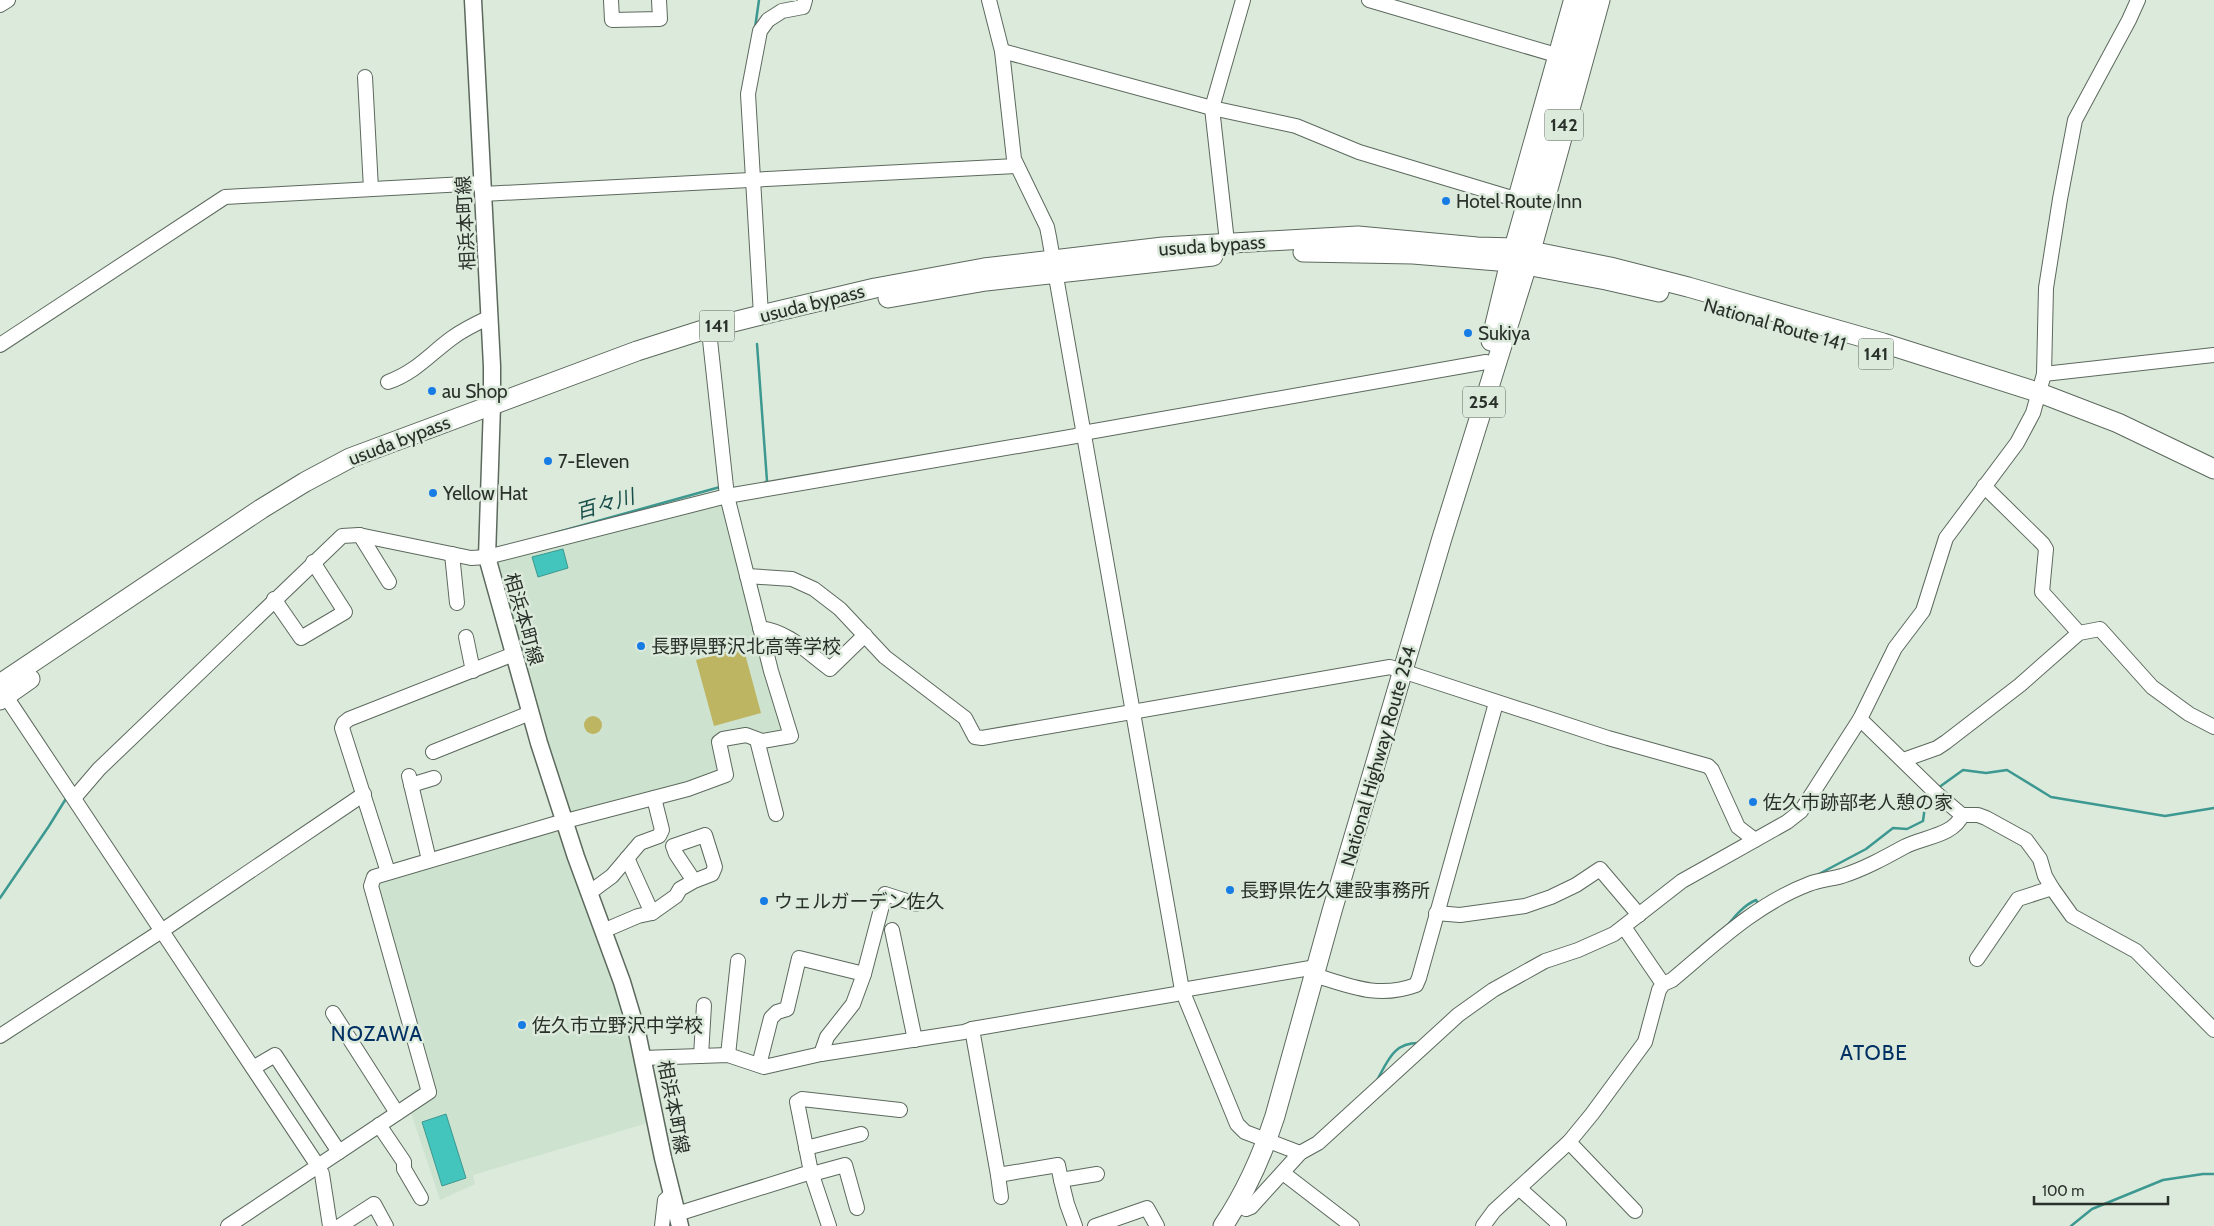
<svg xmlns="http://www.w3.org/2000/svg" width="2214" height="1226" font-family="Cabin,'Noto Sans JP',sans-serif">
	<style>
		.built { fill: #cee3cf }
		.green { fill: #beb563 }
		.water { fill: #43c4bc; stroke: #3c9890 }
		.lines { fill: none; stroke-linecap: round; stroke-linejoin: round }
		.stream { stroke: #3c9890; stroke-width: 2.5 }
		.minor-casing { stroke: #5c695d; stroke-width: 16 }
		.major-casing { stroke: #5c695d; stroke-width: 19 }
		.highway-casing { stroke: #5c695d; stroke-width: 21 }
		.minor { stroke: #fff; stroke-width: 14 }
		.major { stroke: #fff; stroke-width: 16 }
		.highway { stroke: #fff; stroke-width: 19 }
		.poi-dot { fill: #177ce4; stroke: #dceadc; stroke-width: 2 }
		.labels { text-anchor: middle; stroke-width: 5; stroke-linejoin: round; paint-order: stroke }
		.shield { fill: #dceadc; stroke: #5f685f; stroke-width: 1 }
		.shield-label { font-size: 18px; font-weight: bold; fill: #2a302a }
		.poi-label { font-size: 19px; fill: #2a302a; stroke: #dceadc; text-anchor: start }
		.street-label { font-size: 19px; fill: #2a302a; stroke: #dceadc }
		.water-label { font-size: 20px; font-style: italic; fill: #174e4a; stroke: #dceadc }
		.quarter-label { font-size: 21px; letter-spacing: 1px; fill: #013062; stroke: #dceadc }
	</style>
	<rect width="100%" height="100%" fill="#dceadc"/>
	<g class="built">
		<path d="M721,502L786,733L760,736L749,732L714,737L722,771L571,815L494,561Z"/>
		<path d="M557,829L618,995L634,1056L648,1123L473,1175L475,1184L440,1200L411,1113L438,1094L376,884Z"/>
	</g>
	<g class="green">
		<path d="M740,648L741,651L744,650L761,713L714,726L696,660Z"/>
		<circle cx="593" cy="725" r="9"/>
	</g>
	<g class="water">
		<path d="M563,549L568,568L538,577L532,557Z"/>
		<path d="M446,1114L466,1178L442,1186L422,1122Z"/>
	</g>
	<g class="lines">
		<g class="stream">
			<path d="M755,28L759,0"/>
			<path d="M757,344L767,481L764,484"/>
			<path d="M551,534L720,487"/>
			<path d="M234,631L264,602"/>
			<path d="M1938,788L1963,770L1986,773L2007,770L2051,797L2165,816L2214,808"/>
			<path d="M1817,875L1866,849L1893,828L1907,829L1923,821L1926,799L1930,795"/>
			<path d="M0,898L49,826L67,797"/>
			<path d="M1727,926C1735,916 1744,905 1756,900L1759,905"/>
			<path d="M1376,1082C1388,1061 1393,1042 1420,1043"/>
			<path d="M2071,1226L2092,1209L2163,1180L2203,1174H2214"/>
		</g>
		<g class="minor-casing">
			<g id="minor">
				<path d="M611,0L612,20L660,19L659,0"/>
				<path d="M989,0L1002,51L1014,159L1047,227L1049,237L1182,990L1237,1124L1245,1132L1300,1153"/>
				<path d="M1369,0L1563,57"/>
				<path d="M0,5L8,0"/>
				<path d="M1002,51L1212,108L1296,126L1359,152L1515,199L1571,0"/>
				<path d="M365,77L371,189"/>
				<path d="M483,194L1016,166"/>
				<path d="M1227,242L1212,108L1243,0"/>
				<path d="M761,315L748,94L760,31L768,20L782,11L803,7L805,0"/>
				<path d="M0,345L225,197L483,183"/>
				<path d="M2044,374L2214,355"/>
				<path d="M388,382C416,372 430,354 452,338C464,329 477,323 490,317"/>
				<path d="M1984,486L2043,544L2046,549L2042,592L2079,633"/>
				<path d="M360,535L389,582"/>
				<path d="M452,554L457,603"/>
				<path d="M747,576L792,579L814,589L840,609L885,657L965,718L975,737L982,738L1390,667L1608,738L1708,766L1712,770L1738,827L1755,840"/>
				<path d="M274,599L301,638L345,612L313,562"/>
				<path d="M760,628C788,631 808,653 830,669L865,635"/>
				<path d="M466,637L473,671"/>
				<path d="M1,689L318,1166L322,1174L330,1226"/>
				<path d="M1860,719L1936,793L1962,815H1978L1986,818L2026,840L2040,859L2045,876L2052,888L2072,916L2136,951L2214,1030"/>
				<path d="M757,740L776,814"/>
				<path d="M433,752L530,713"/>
				<path d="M1903,760L1937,748L1946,742L2020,685L2079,633L2100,629L2152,687L2189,714L2214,727"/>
				<path d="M409,776L429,860"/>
				<path d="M411,785L434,778"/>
				<path d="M75,797L99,769L342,536L359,535L471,558L487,557L727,496L1076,436L1083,433L1486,362"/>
				<path d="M627,858L652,913"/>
				<path d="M388,872L342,728L344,723L349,719L514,654"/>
				<path d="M589,893L612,876L640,843L659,836L662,830L654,798"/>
				<path d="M1436,913L1460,915L1525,906L1551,897L1576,885L1600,869L1639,915"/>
				<path d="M1624,927L1663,984"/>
				<path d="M892,930L915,1040"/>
				<path d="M603,931L638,916L652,913L676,896L680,889L694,881L712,874L715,867L705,835L673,846L676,854L694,881"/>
				<path d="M1977,959L2018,899L2052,888"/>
				<path d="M864,974L885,894L916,904"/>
				<path d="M1314,975C1350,986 1378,999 1416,985L1419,978L1496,703"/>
				<path d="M333,1013L397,1113"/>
				<path d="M972,1029L998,1175L1058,1165L1061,1180L1097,1174"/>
				<path d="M0,1036L163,930L364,794"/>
				<path d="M728,1055L738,961"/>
				<path d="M701,1056L704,1005"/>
				<path d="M643,1058L728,1055L764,1067L821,1054L964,1032L972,1029L1176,994L1182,990L1316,967"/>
				<path d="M759,1065L771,1018L777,1012L787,1009L799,958L864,974L853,1004L827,1037L821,1054"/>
				<path d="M253,1068L275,1055L339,1152"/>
				<path d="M379,1125L404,1162V1169L421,1198"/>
				<path d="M1569,1142L1635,1211"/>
				<path d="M806,1148L861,1134"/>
				<path d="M811,1172L829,1226"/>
				<path d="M1283,1173L1352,1226"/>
				<path d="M812,1174L845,1165L857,1208"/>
				<path d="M998,1175L1001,1197"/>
				<path d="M1061,1180L1067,1204L1075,1226"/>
				<path d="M1520,1189L1559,1224L1557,1226"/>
				<path d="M1237,1205L1246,1209L1251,1207L1300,1153L1318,1143L1458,1015L1493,990L1545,961L1578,950L1614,934L1682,881L1787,822L1801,811L1860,719L1895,648L1923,611L1946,538L2017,443L2033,413L2044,374L2046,288L2060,199L2075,120L2129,20L2138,0"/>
				<path d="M677,1214L811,1172L797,1102L802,1099L900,1110"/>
				<path d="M228,1226L429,1092L371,886L374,877L554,824L688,789L726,775L719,742L723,739L746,735L762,741L791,736L771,671L727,496L710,340"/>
				<path d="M340,1226L374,1204L386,1226"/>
				<path d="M662,1226L665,1200L672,1194"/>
				<path d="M1095,1226L1147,1208L1157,1226"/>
				<path d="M1483,1226L1494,1211L1569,1142L1592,1114L1645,1042L1659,990L1663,984L1672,980C1714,945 1756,904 1809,884C1819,880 1831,879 1842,876C1864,869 1884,858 1904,847C1922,837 1954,836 1962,815"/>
			</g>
		</g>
		<g class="major-casing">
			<path id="major" d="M473,0L492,366V405L487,557L539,743L576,857L622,982L637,1032L663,1158L680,1226"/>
		</g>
		<g class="highway-casing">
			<g id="highway">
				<path d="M1303,252L1413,254L1510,262L1606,280L1659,292"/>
				<path d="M888,298L986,281L1213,256"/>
				<path d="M1491,341L1510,262L1584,0"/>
				<path d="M0,684L261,509L305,482L350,458L637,351L709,328L761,315L875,288L984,268L1163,247L1358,236L1477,247L1515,248L1610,267L1688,287L1883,343L2040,393L2118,423L2214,469"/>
				<path d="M0,700L30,679"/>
				<path d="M1223,1226C1246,1192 1262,1156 1275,1116L1332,911L1442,538L1527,265L1600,0"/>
			</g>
		</g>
		<use href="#minor" class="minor"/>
		<use href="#major" class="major"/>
		<use href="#highway" class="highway"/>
	</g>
	<g class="poi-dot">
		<circle cx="1446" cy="201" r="5"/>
		<circle cx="1468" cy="333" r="5"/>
		<circle cx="432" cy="391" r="5"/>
		<circle cx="548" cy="461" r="5"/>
		<circle cx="433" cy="493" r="5"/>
		<circle cx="641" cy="646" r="5"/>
		<circle cx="1753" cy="802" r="5"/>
		<circle cx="1230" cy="890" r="5"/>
		<circle cx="764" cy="901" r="5"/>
		<circle cx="522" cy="1025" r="5"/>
	</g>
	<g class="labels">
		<g class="shield">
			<rect x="1545" y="109.5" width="38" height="31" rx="4"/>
			<rect x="699.5" y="310.5" width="35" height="31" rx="4"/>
			<rect x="1858.5" y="338.5" width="35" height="31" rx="4"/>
			<rect x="1463" y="386.5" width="42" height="31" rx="4"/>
		</g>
		<g class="shield-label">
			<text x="1564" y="131">142</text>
			<text x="717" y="332">141</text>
			<text x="1876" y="360">141</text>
			<text x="1484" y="408">254</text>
		</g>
		<g class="poi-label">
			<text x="1456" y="208">Hotel Route Inn</text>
			<text x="1478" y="340">Sukiya</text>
			<text x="442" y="398">au Shop</text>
			<text x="558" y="468">7-Eleven</text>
			<text x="443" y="500">Yellow Hat</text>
			<text x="651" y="653">長野県野沢北高等学校</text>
			<text x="1763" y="809">佐久市跡部老人憩の家</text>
			<text x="1240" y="897">長野県佐久建設事務所</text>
			<text x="774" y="908">ウェルガーデン佐久</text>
			<text x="532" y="1032">佐久市立野沢中学校</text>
		</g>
		<g class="street-label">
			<text transform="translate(465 223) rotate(-93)" y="7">相浜本町線</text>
			<text transform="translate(1212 245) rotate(-4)" y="7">usuda bypass</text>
			<text transform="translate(812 303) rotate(-14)" y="7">usuda bypass</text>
			<text transform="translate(1775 324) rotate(16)" y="7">National Route 141</text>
			<text transform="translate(399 440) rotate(-21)" y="7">usuda bypass</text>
			<text transform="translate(524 619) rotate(74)" y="7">相浜本町線</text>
			<text transform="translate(1378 756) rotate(-74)" y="7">National Highway Route 254</text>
			<text transform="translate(674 1107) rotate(79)" y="7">相浜本町線</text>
		</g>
		<g class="water-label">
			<text transform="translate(605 504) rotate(-16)" y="7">百々川</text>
		</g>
		<g class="quarter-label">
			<text x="377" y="1041">NOZAWA</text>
			<text x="1874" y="1060">ATOBE</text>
		</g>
	</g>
	<path d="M2034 1196v8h134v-8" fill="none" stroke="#2a302a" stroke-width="2.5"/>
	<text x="2042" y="1196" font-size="15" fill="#2a302a" stroke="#dceadc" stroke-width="4" paint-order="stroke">100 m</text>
</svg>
